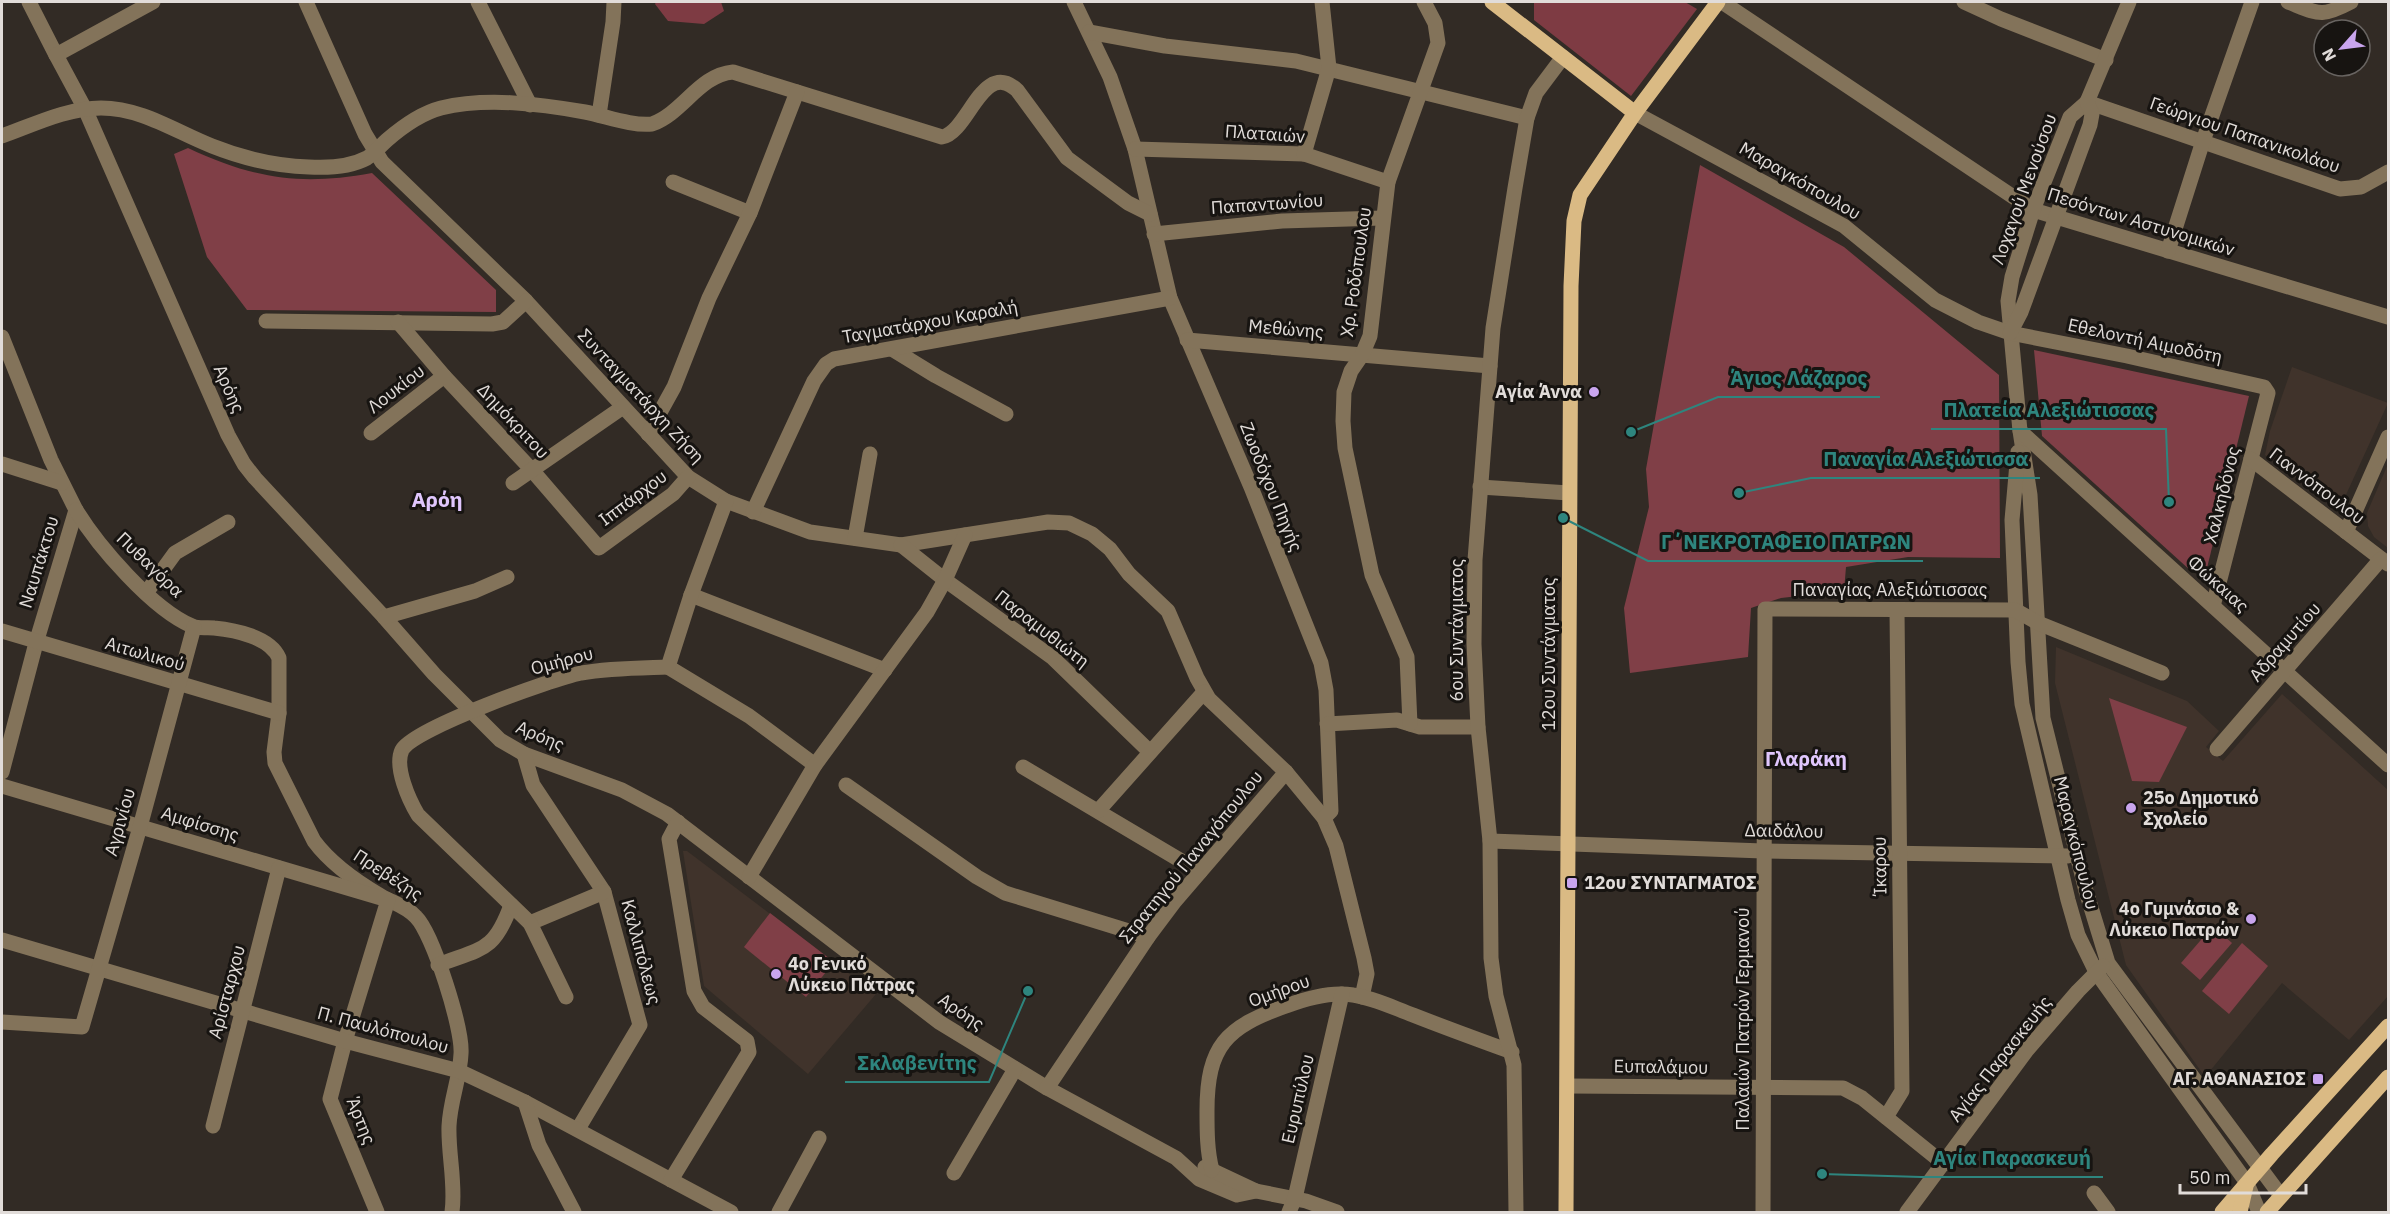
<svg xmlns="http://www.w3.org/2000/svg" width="2390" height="1214" font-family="'IBM Plex Sans',sans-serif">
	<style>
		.built { fill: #40332b }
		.green { fill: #803f47 }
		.forest { fill: #7e3b43 }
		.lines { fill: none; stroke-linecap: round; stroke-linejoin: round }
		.minor { stroke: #83735a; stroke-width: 15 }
		.major { stroke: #daba84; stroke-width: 15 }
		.poi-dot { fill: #c9a5ee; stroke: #171411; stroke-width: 2 }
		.labels { text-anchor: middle; stroke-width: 6; stroke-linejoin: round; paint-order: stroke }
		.street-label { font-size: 18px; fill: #e1dcd9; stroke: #171411 }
		.poi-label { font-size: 18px; font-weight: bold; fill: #e1dcd9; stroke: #171411; text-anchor: end }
		.neighbourhood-label { font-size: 20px; font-weight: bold; fill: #e0c6fd; stroke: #171411 }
		.quarter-label { font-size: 21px; font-weight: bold; fill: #e0c6fd; stroke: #171411 }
		.leader { fill: none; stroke: #2e857e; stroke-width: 2 }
		.callout-dot { fill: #2e857e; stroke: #171411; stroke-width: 2 }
		.callout-label { font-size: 20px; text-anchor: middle; font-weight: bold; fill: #2e857e; stroke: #171411; stroke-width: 6; stroke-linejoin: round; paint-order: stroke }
	</style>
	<rect width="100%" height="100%" fill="#322b25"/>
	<g class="built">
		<path d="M2292,367L2388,403L2339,510L2265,455L2270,431Z"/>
		<path d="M2388,464V548L2374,537L2368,526L2367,513Z"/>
		<path d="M2056,647L2187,701L2219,731L2206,747L2223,761L2282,694L2388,790V996L2349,1040L2282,983L2205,1077L2126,965L2055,683Z"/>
		<path d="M683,851H687L876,994L808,1074L704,986Z"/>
	</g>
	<g class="green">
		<path d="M188,148C254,179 301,186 372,173L496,290V312L247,310L207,257L174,154Z"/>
		<path d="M1700,165L1844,247L1999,375L2000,558L1908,557L1846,567L1844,591L1781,598L1751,608L1748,657L1630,673L1624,608L1649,507L1646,469Z"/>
		<path d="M2034,350L2249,396L2207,568L2191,571L2042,436Z"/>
		<path d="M2109,698L2187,727L2159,782L2132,781Z"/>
		<path d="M770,913L834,962L806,997L744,947Z"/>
		<path d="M2213,926L2232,943L2200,980L2181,963Z"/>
		<path d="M2242,943L2268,966L2229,1014L2202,991Z"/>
	</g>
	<g class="forest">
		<path d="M656,2H721L724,11L704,24L668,21L655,4Z"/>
		<path d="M1534,2H1685L1697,9L1631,96L1534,20Z"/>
	</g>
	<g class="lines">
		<g class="minor">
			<path d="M29,2L56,55"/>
			<path d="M153,2L56,55L85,109L228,435L244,464L255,478L384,617L434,674L500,740L524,754L622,790L667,814L939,1022L1047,1088L1176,1158L1199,1179L1237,1195L1256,1191"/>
			<path d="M306,2L365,134L382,162L526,301L688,477L726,501L810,532L901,545L1048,522L1069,523L1092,534L1110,549L1129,574L1168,611L1197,678L1209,699L1286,772L1324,818L1336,846L1364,958L1367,974L1362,997"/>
			<path d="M478,2L530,105"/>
			<path d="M1074,2L1110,77L1135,149L1170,298L1251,487L1321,663L1326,690L1331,811L1324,818"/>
			<path d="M1722,2L2033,210L2388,317"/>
			<path d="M1964,2L2001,19L2106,60"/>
			<path d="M2288,2C2319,14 2321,18 2351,2"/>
			<path d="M1089,32L1165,46L1296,61L1527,118"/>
			<path d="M2087,102L2070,117L2033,210L2012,277L2008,301L2020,431L2030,495L2043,718L2086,891L2108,963L2281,1196"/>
			<path d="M2087,102L2340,189L2361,187L2388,172"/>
			<path d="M1635,113L1844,226L1935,300L1978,322L2010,333L2127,356L2264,387L2268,393L2213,606"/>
			<path d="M599,115L613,22L614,2"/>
			<path d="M2,136C33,125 67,108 101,108C142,108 176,132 212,146C242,158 276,166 309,167C327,168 350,167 367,158C375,153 380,146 387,140C402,127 422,113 441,108C487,97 540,104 585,112C606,116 631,126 652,124C683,113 699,75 733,72L942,137C969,132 982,59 1017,90L1067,158L1128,203L1150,214"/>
			<path d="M1135,149L1304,154L1388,182"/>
			<path d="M1304,154L1329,68L1322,2"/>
			<path d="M673,182L750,213"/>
			<path d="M1154,234L1282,221L1382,218"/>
			<path d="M2168,251L2203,141L2252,2"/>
			<path d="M266,321L492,324L503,322L526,301"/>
			<path d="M398,322L444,376L531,469L599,548L673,494L688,477"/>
			<path d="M2010,333L2021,312L2090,125L2092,114L2087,102L2129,2"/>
			<path d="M2,337L51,460L76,510L36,643L2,772"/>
			<path d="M1187,340L1490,366"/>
			<path d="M892,349L936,376L1006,414"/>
			<path d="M2020,431L2388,765"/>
			<path d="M371,433L444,376"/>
			<path d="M648,434L674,387L709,298L750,213L797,92"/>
			<path d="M2018,452L2012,520L2018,662L2022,704L2068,900L2078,935L2096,972L2247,1183L2259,1212"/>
			<path d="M2251,459L2388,564"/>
			<path d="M2,464L62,483"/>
			<path d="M513,483L623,407"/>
			<path d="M1480,487L1569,493"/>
			<path d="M76,510C98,546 152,609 192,626C198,629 207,627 214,628C235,630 270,637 279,658V713L274,752L275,763L314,841C331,864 357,882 381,896C393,903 406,906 416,917C433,934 463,1029 461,1054C460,1078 450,1101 449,1126C448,1154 456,1184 452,1212"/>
			<path d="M753,512L814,381L826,364L834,359L1170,298"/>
			<path d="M2346,532L2388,437"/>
			<path d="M855,538L870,454"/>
			<path d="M901,545L945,580L1053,658L1150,752"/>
			<path d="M146,593L175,553L228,522"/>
			<path d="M691,595L885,670"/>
			<path d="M384,617L475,591L507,577"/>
			<path d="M2,631L279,713"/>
			<path d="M668,667L749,716L815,765"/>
			<path d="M1327,724L1397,720L1420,727H1478"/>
			<path d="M1410,724L1407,657L1372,575L1345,448L1343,421L1344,392L1351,371L1362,355L1370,336L1388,182L1438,43L1435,23L1424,2"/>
			<path d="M2217,749L2381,559"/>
			<path d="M524,754L533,785L604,892L640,1025L578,1129"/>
			<path d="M1023,767L1200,872"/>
			<path d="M846,785L977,877L1005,893L1148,937"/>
			<path d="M2,786L388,900L345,1041L330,1099L377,1212"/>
			<path d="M1098,811L1204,692"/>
			<path d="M1490,841L1763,851L2068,856"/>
			<path d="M749,877L815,765L927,612L945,580L965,535"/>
			<path d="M530,923L604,892"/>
			<path d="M2,940L345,1041L459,1071L525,1102L731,1212"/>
			<path d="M438,965C482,948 494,952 511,905"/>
			<path d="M566,997L530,923L418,815C409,800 394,767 402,750C414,728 553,679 581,673C610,668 639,668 668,667L691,595L726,501"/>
			<path d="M2,1022L82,1027L140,827L194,627"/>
			<path d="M1568,1086L1843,1088L1862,1098L1944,1164"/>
			<path d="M1047,1088L1148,937L1175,901L1286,772"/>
			<path d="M525,1102L539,1145L574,1212"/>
			<path d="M1886,1117L1902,1091L1897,610"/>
			<path d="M213,1126L279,868"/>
			<path d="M1205,1167L1256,1191L1306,1201L1337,1212"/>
			<path d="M1212,1170C1207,1151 1207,1131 1207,1111C1207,1046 1226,1027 1286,1006C1307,998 1331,991 1353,995C1374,998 1394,1008 1413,1015C1446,1028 1479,1040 1512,1052"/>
			<path d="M954,1173L1015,1069"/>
			<path d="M671,1180L749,1052L747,1041L703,1007L694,991L669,839L678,822"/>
			<path d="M2094,1193L2108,1212"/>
			<path d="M779,1212L819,1138"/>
			<path d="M1289,1212L1295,1198L1342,994"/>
			<path d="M1516,1212L1514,1065L1496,996L1491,958L1490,841L1478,727L1474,644L1475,560L1493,328L1515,188L1527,118L1536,93L1563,57"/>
			<path d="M1763,1212L1765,609L2015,610L2038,623L2162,673"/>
			<path d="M1907,1212L2027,1050L2078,991L2103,966"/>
		</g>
		<g class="major">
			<path d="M1492,2L1635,113"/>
			<path d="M1566,1212L1571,286L1574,221L1580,195L1635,113L1718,2"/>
			<path d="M2222,1212L2272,1154L2388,1026"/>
			<path d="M2240,1212L2246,1186"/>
			<path d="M2267,1212L2388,1077"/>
		</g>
	</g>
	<g class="poi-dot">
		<circle cx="1594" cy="392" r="6"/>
		<circle cx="2131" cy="808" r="6"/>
		<rect x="1566" y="877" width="12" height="12" rx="3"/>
		<circle cx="2251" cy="919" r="6"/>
		<circle cx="776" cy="974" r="6"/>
		<rect x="2312" y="1073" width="12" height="12" rx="3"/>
	</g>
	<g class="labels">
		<g class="street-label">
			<text transform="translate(1265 134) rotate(4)" y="6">Πλαταιών</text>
			<text transform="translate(2245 135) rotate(19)" y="6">Γεώργιου Παπανικολάου</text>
			<text transform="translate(1800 181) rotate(30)" y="6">Μαραγκόπουλου</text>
			<text transform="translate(2024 189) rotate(-70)" y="6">Λοχαγού Μενούσου</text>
			<text transform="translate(1267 204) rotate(-4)" y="6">Παπαντωνίου</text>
			<text transform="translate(2141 222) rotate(17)" y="6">Πεσόντων Αστυνομικών</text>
			<text transform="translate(1356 272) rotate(-82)" y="6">Χρ. Ροδόπουλου</text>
			<text transform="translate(930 322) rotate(-10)" y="6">Ταγματάρχου Καραλή</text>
			<text transform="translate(1286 329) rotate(5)" y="6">Μεθώνης</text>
			<text transform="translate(2145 341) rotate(12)" y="6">Εθελοντή Αιμοδότη</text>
			<text transform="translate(229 389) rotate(66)" y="6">Αρόης</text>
			<text transform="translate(396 389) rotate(-38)" y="6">Λουκίου</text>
			<text transform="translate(641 396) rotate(47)" y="6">Συνταγματάρχη Ζήση</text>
			<text transform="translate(513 421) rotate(47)" y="6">Δημόκριτου</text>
			<text transform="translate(2317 486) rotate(37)" y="6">Γιαννόπουλου</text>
			<text transform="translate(1271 487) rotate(68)" y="6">Ζωοδόχου Πηγής</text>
			<text transform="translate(2222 495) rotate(-76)" y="6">Χαλκηδόνος</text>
			<text transform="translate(633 498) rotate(-37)" y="6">Ιππάρχου</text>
			<text transform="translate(39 562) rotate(-73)" y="6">Ναυπάκτου</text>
			<text transform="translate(150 565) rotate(44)" y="6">Πυθαγόρα</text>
			<text transform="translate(2218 584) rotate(42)" y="6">Φώκαιας</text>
			<text x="1890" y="596">Παναγίας Αλεξιώτισσας</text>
			<text transform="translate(1042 629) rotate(38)" y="6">Παραμυθιώτη</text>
			<text transform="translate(1457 630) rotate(-90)" y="6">6ου Συντάγματος</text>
			<text transform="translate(2285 642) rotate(-49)" y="6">Αδραμυτίου</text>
			<text transform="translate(145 654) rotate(16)" y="6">Αιτωλικού</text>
			<text transform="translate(1549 654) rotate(-90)" y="6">12ου Συντάγματος</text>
			<text transform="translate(562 661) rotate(-15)" y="6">Ομήρου</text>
			<text transform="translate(540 736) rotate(23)" y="6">Αρόης</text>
			<text transform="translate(120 822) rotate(-74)" y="6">Αγρινίου</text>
			<text transform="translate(200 824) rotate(17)" y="6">Αμφίσσης</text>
			<text transform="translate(1784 831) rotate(1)" y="6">Δαιδάλου</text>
			<text transform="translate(2076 843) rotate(76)" y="6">Μαραγκόπουλου</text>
			<text transform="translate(1191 857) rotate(-51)" y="6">Στρατηγού Παναγόπουλου</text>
			<text transform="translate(1880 866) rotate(-91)" y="6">Ίκαρου</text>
			<text transform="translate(388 875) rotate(33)" y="6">Πρεβέζης</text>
			<text transform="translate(641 952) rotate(75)" y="6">Καλλιπόλεως</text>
			<text transform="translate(1279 991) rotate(-20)" y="6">Ομήρου</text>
			<text transform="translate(227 992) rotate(-75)" y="6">Αρίσταρχου</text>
			<text transform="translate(961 1012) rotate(34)" y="6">Αρόης</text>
			<text transform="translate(1743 1019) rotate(-90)" y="6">Παλαιών Πατρών Γερμανού</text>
			<text transform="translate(383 1030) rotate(15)" y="6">Π. Παυλόπουλου</text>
			<text transform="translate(2000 1059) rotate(-52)" y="6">Αγίας Παρασκευής</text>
			<text transform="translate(1661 1067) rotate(1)" y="6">Ευπαλάμου</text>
			<text transform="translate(1298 1099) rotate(-77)" y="6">Ευρυπύλου</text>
			<text transform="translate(361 1121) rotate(68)" y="6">Άρτης</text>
		</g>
		<g class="poi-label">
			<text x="1582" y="398">Αγία Άννα</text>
			<text x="2143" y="804" text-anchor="start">25ο Δημοτικό<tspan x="2143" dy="21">Σχολείο</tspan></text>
			<text x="1584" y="889" text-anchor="start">12ου ΣΥΝΤΑΓΜΑΤΟΣ</text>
			<text x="2239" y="915">4ο Γυμνάσιο &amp;<tspan x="2239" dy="21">Λύκειο Πατρών</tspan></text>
			<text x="788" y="970" text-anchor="start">4ο Γενικό<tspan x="788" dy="21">Λύκειο Πάτρας</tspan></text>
			<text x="2306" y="1085">ΑΓ. ΑΘΑΝΑΣΙΟΣ</text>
		</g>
		<g class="neighbourhood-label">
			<text x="1806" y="766">Γλαράκη</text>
		</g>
		<g class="quarter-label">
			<text x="437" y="507">Αρόη</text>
		</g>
	</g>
	<path class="leader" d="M1631 432L1718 397H1880M2169 502L2166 429H1931M1739 493L1811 478H2040M1563 518L1648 561H1923M1028 991L989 1082H845M1822 1174L1921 1177H2103"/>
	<g class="callout-dot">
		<circle cx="1631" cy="432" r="6"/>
		<circle cx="2169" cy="502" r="6"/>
		<circle cx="1739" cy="493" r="6"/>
		<circle cx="1563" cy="518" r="6"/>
		<circle cx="1028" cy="991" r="6"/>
		<circle cx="1822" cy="1174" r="6"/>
	</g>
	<g class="callout-label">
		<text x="1799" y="385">Άγιος Λάζαρος</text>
		<text x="2049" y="417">Πλατεία Αλεξιώτισσας</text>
		<text x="1926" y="466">Παναγία Αλεξιώτισσα</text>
		<text x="1786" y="549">Γ΄ΝΕΚΡΟΤΑΦΕΙΟ ΠΑΤΡΩΝ</text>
		<text x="917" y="1070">Σκλαβενίτης</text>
		<text x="2012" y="1165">Αγία Παρασκευή</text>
	</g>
	<rect width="2390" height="1214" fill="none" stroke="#e1dcd9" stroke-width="6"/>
	<g transform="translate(2342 48) rotate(242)"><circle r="28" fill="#171411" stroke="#686461" stroke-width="1.5"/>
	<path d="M0-4.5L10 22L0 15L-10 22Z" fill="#c9a5ee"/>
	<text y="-9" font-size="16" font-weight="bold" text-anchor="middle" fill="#e1dcd9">N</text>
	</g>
	<path d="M2180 1184v9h126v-9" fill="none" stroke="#e1dcd9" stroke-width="3"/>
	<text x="2189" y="1184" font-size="18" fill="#e1dcd9" stroke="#171411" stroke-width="4.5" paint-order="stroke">50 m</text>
</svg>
